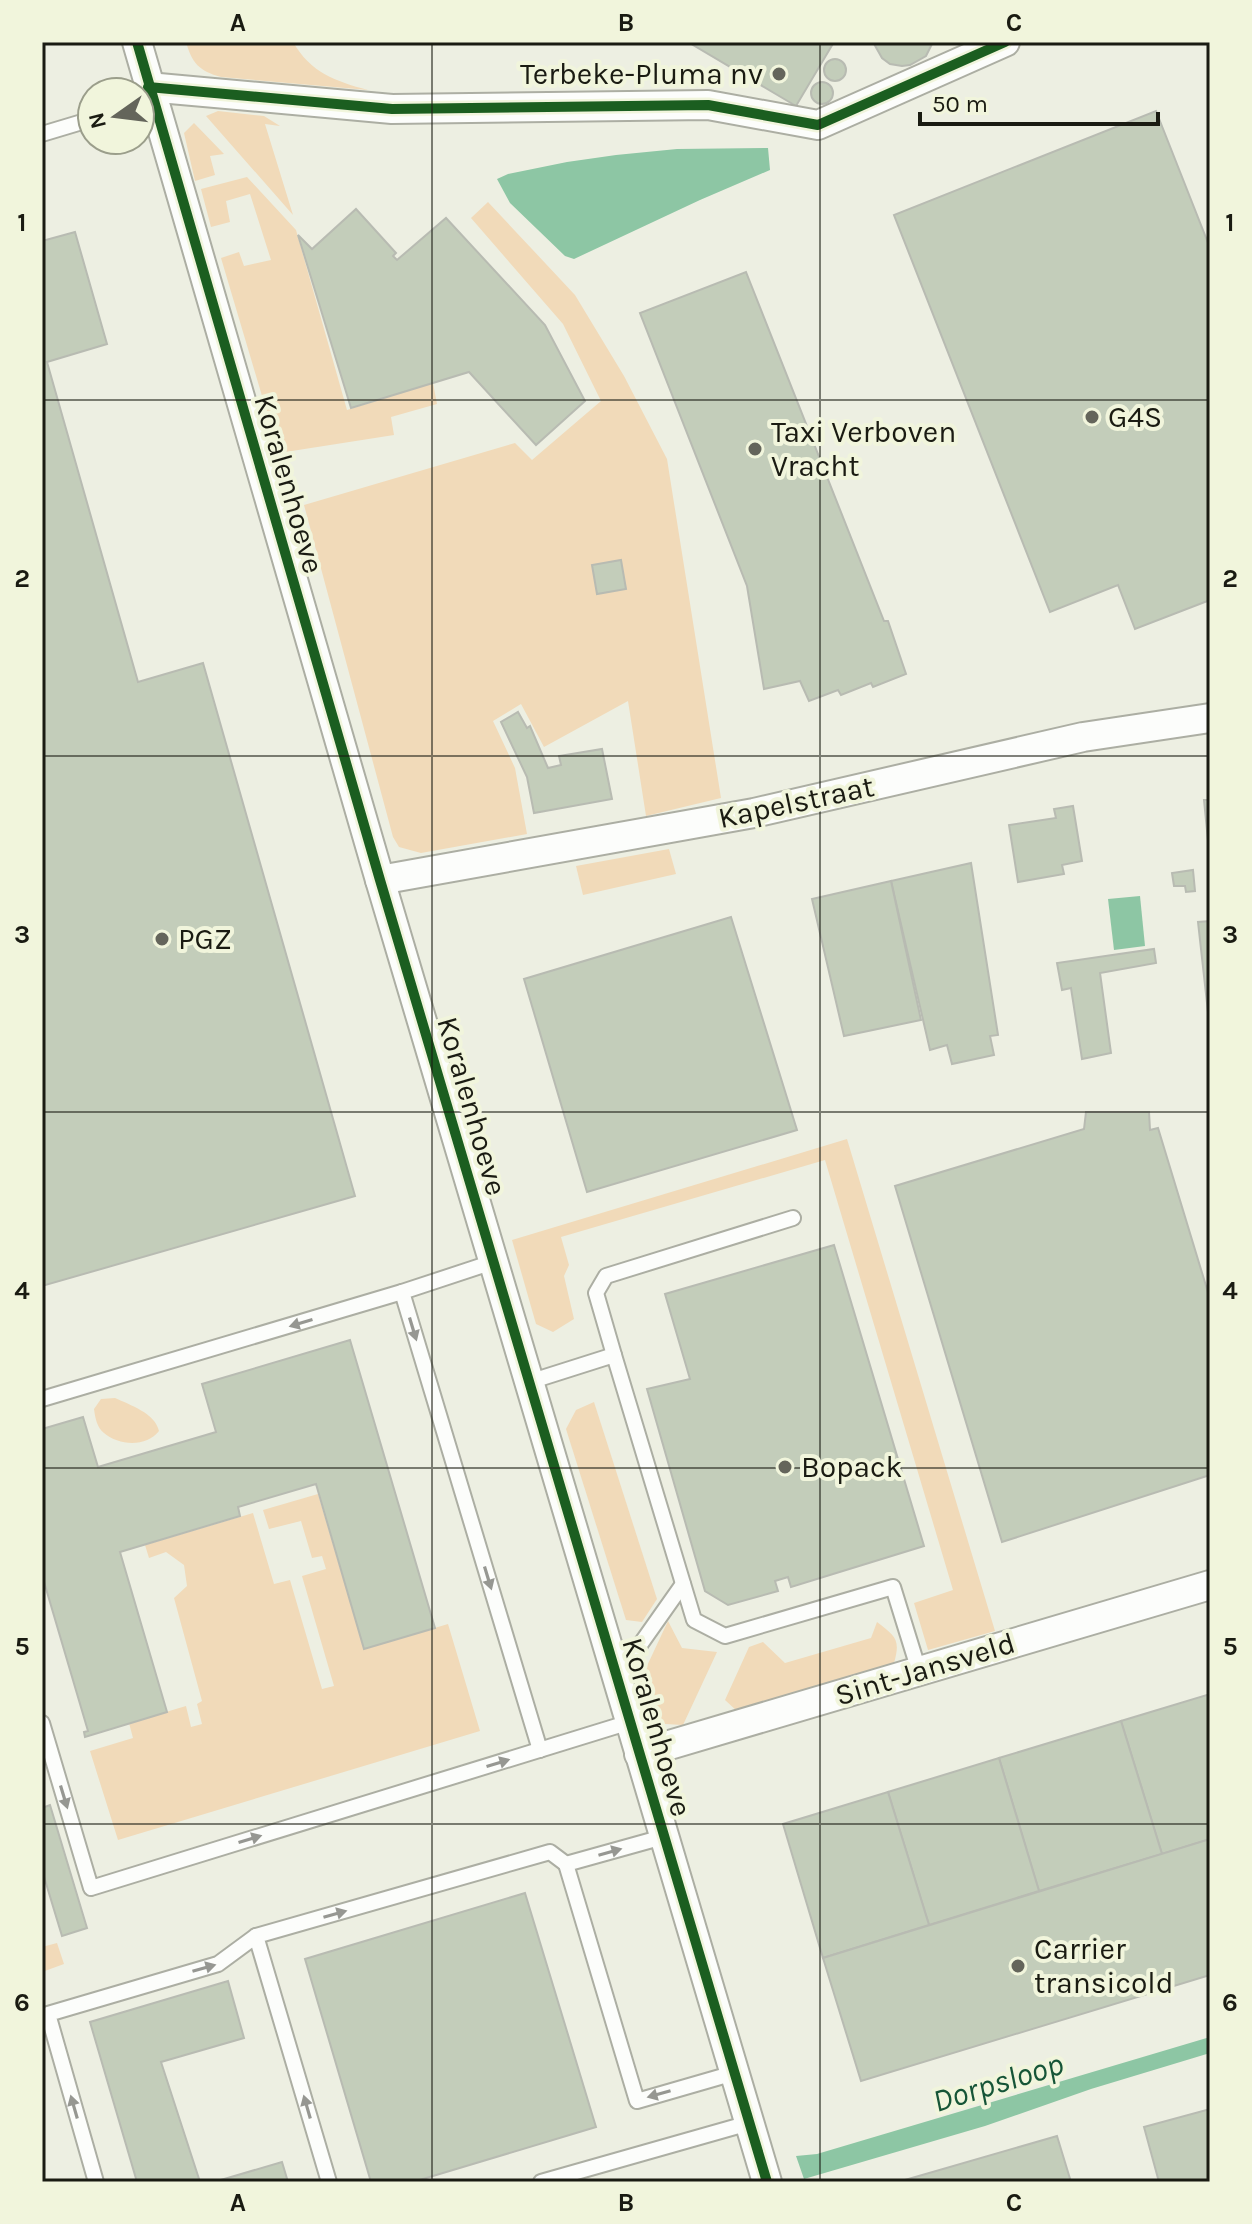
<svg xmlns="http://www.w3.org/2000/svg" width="1252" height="2224" font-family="Karla,sans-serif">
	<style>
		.green { fill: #f1dab9 }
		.water { fill: #8dc6a4 }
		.building { fill: #c3cdba; stroke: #b8bbb2; stroke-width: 2 }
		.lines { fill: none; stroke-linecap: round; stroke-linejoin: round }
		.service-casing { stroke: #acaea3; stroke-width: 18 }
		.minor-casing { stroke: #acaea3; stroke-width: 32 }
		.service { stroke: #fcfdfb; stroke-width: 14 }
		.minor { stroke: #fcfdfb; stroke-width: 28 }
		.cycleway-casing { stroke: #f1f5dc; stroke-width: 15 }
		.cycleway { stroke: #1b5e20; stroke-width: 10 }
		.oneway { fill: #969792 }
		.grid { fill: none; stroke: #1a1b12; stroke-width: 2; stroke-opacity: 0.55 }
		.poi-dot { fill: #64655b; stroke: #f1f5dc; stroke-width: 3 }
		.labels { text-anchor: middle; stroke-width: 8; stroke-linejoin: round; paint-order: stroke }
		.poi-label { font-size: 30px; fill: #1a1b12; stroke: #f1f5dc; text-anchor: start }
		.street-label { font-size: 30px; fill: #1a1b12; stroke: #f1f5dc }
		.water-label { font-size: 32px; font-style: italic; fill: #165537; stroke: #f1f5dc }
		.neatline { fill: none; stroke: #1a1b12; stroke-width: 3 }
		.grid-label { font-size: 26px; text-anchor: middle; font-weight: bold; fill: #1a1b12 }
	</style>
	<rect width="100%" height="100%" fill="#edefe2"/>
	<g class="green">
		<path d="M186,42H293C311,73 335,81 368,90L221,77C199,71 192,63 186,42Z"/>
		<path d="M218,111L264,116L280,126L265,124L293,215L206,116Z"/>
		<path d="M194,123L224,154L210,156L215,175L195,181L184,133Z"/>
		<path d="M247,177L296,230L347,410L433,383L437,404L391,417L394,435L279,453L221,258L239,252L244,266L271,260L250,194L226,201L230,222L211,227L201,189Z"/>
		<path d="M488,202L575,295L624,376L667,459L721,798L646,816L628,701L544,747L521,704L493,721L515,768L527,834L421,853L399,847L393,837L304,505L515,443L532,460L601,401L563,324L471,218Z"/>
		<path d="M669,849L676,874L583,895L576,866Z"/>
		<path d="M847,1139L995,1631L928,1650L914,1603L953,1590L825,1160L561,1237L569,1265L564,1276L574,1319L553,1332L536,1324L512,1240Z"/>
		<path d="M115,1398C130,1405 155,1413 159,1431C147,1447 119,1446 104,1433C97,1428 95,1417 94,1409L101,1399Z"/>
		<path d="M594,1402L657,1599L642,1622L626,1620L566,1429L576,1410Z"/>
		<path d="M318,1494L364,1649L448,1624L480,1731L118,1840L90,1751L133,1738L129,1723L186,1706L191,1727L202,1724L197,1704L202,1701L174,1598L187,1586L184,1565L166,1552L149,1558L145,1545L253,1513L274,1584L290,1580L322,1689L334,1686L302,1576L326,1569L322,1556L312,1558L301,1521L269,1529L263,1510Z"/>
		<path d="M668,1621L682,1648L717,1652L683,1725L665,1724L639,1683Z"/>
		<path d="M877,1622C895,1636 901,1639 894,1663L738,1712L725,1700L749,1647L763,1642L785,1663L871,1638Z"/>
		<path d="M57,1943L64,1964L42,1972V1947Z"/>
	</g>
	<g class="water">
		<path d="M768,148L770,170L700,200L574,259L565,256L510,203L497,179L508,174L567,162L616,155L677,149Z"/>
		<path d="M1140,896L1145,946L1114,950L1108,899Z"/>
		<path d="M1210,2037V2053L1091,2089L985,2126L804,2179L796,2156L817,2154Z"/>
	</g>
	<g class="building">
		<path d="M688,42H834L796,106Z"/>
		<path d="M873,42H933L926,56L910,65L902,66L890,64L882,58Z"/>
		<circle cx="835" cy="70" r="11"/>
		<circle cx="822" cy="93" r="11"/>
		<path d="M1156,111L1210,248V600L1135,629L1118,585L1050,612L894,215Z"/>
		<path d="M356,209L396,253L393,256L397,260L446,218L545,325L585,401L536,445L469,372L351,408L298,235L312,249Z"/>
		<path d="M75,232L107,344L47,362L138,682L203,663L355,1196L42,1286V241Z"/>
		<path d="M746,272L884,621H888L906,674L873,687L871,683L841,695L838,690L809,701L800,681L764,689L747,586L640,313Z"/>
		<path d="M621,560L626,589L597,594L592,565Z"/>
		<path d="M518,712L527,728L530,726L548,768L561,765L559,756L602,749L612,799L534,813L527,777L501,722Z"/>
		<path d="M1204,800H1210V861Z"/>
		<path d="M1073,806L1082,861L1062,865L1064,874L1018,882L1009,825L1056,818L1054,809Z"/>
		<path d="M971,863L998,1035L990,1036L994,1055L952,1064L947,1045L930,1050L891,881Z"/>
		<path d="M1193,870L1195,891L1186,892L1185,886H1174L1172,873Z"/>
		<path d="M891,881L921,1020L844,1036L812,899Z"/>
		<path d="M731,917L797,1130L587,1192L524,979Z"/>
		<path d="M1210,921V1030L1198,922Z"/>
		<path d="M1154,949L1156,963L1100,973L1111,1053L1082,1059L1071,988L1062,990L1057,963Z"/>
		<path d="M1086,1112H1149L1150,1130L1158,1128L1210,1299V1475L1002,1542L895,1186L1084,1129Z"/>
		<path d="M834,1245L924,1546L791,1587L788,1577L775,1581L778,1591L728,1605L705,1591L647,1389L690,1379L665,1294Z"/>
		<path d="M350,1340L435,1628L364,1649L316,1484L238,1507L240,1516L120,1552L167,1712L85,1737L84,1732L88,1731L42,1575V1429L83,1417L98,1467L216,1432L202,1384Z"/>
		<path d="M1210,1694V1839L1162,1854L1121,1721Z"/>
		<path d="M1121,1721L1162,1854L1039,1891L999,1758Z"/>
		<path d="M999,1758L1039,1891L929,1925L888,1792Z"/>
		<path d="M888,1792L929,1925L823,1958L783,1824Z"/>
		<path d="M50,1805L87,1928L62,1936L42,1870V1808Z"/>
		<path d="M1210,1839V1975L861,2081L823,1958Z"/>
		<path d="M525,1893L596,2127L413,2182H371L305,1959Z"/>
		<path d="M228,1981L244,2038L161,2062L200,2182H137L90,2022Z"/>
		<path d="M1210,2109V2182H1159L1144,2127Z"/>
		<path d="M1057,2136L1071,2182H898Z"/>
		<path d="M282,2162L288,2182H214Z"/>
	</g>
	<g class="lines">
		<g class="service-casing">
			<g id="service">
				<path d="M42,134L92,119"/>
				<path d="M493,1262L402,1292L540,1750"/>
				<path d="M614,1355L596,1293L606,1276L793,1218"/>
				<path d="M529,1382L614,1355L694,1620L725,1636L893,1587L919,1671"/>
				<path d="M42,1399L402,1292"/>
				<path d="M613,1659L635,1652L683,1584"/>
				<path d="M42,1723L91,1888L630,1722"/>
				<path d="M663,1837L566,1864L637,2101L734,2073"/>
				<path d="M96,2182L48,2014L218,1964L256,1936"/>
				<path d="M329,2182L256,1936L550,1852L566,1864"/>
				<path d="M541,2182L749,2123"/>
			</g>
		</g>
		<g class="minor-casing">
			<g id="minor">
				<path d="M137,42L380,880L767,2182"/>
				<path d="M148,87L392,109L708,105L818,125L1005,42"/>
				<path d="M380,880L754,813L1083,737L1210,718"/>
				<path d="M639,1754L1210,1585"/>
			</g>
		</g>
		<use href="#service" class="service"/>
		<use href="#minor" class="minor"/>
		<g class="cycleway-casing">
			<g id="cycleway">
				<path d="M137,42L380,880L767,2182"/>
				<path d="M148,87L392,109L708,105L818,125L1005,42"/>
			</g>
		</g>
		<use href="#cycleway" class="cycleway"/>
	</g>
	<defs><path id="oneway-solid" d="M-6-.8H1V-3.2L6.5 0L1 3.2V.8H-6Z" transform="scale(2)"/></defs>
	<g class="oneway">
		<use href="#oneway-solid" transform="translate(301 1323) rotate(163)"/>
		<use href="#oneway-solid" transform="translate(413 1329) rotate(73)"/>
		<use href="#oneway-solid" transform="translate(488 1578) rotate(73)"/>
		<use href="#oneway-solid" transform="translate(498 1763) rotate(-17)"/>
		<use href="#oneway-solid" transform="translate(64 1797) rotate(73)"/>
		<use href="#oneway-solid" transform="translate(250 1839) rotate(-17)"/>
		<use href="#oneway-solid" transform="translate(610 1852) rotate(-16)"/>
		<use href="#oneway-solid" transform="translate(335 1914) rotate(-16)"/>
		<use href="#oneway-solid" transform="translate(204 1968) rotate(-16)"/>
		<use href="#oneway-solid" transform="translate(659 2094) rotate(164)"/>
		<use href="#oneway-solid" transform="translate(74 2107) rotate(-106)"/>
		<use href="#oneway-solid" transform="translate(307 2107) rotate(-106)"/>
	</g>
	<path class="grid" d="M432,42V2182M820,42V2182M42,400H1210M42,756H1210M42,1112H1210M42,1468H1210M42,1824H1210"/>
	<g class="poi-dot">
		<circle cx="779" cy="74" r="8"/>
		<circle cx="1092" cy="417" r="8"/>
		<circle cx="755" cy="449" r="8"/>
		<circle cx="162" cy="939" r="8"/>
		<circle cx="785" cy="1467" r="8"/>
		<circle cx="1018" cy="1966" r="8"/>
	</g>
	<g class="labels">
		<g class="poi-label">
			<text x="763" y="84" text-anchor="end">Terbeke-Pluma nv</text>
			<text x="1108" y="427">G4S</text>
			<text x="771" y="442">Taxi Verboven<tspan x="771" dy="34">Vracht</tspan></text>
			<text x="178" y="949">PGZ</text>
			<text x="801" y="1477">Bopack</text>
			<text x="1034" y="1959">Carrier<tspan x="1034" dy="34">transicold</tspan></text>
		</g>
		<g class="street-label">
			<text transform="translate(289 484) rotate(74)" y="10">Koralenhoeve</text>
			<text transform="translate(796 802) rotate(-12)" y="10">Kapelstraat</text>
			<text transform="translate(472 1106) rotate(74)" y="10">Koralenhoeve</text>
			<text transform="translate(925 1669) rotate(-17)" y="10">Sint-Jansveld</text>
			<text transform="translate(657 1727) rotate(74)" y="10">Koralenhoeve</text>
		</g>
		<g class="water-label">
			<text transform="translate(998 2082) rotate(-17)" y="11">Dorpsloop</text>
		</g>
	</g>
	<rect width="1252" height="2224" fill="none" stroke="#f1f5dc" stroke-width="88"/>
	<g transform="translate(116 116) rotate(256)"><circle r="38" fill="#f1f5dc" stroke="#9b9e8b" stroke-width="2"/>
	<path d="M0-6L14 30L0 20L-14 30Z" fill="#64655b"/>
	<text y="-12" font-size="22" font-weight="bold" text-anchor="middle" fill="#1a1b12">N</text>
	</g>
	<path d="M920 112v12h238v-12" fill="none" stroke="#1a1b12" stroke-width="4"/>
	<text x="932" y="112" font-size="24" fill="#1a1b12" stroke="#f1f5dc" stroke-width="6" paint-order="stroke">50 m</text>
	<rect x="44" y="44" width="1164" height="2136" class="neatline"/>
	<g class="grid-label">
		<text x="238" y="31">A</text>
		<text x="626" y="31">B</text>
		<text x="1014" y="31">C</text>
		<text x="22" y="231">1</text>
		<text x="1230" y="231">1</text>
		<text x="22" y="587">2</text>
		<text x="1230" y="587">2</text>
		<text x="22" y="943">3</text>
		<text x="1230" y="943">3</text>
		<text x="22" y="1299">4</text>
		<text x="1230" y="1299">4</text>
		<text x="22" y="1655">5</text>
		<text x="1230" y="1655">5</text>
		<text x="22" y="2011">6</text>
		<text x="1230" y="2011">6</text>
		<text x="238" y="2211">A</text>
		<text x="626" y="2211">B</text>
		<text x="1014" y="2211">C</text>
	</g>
</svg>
